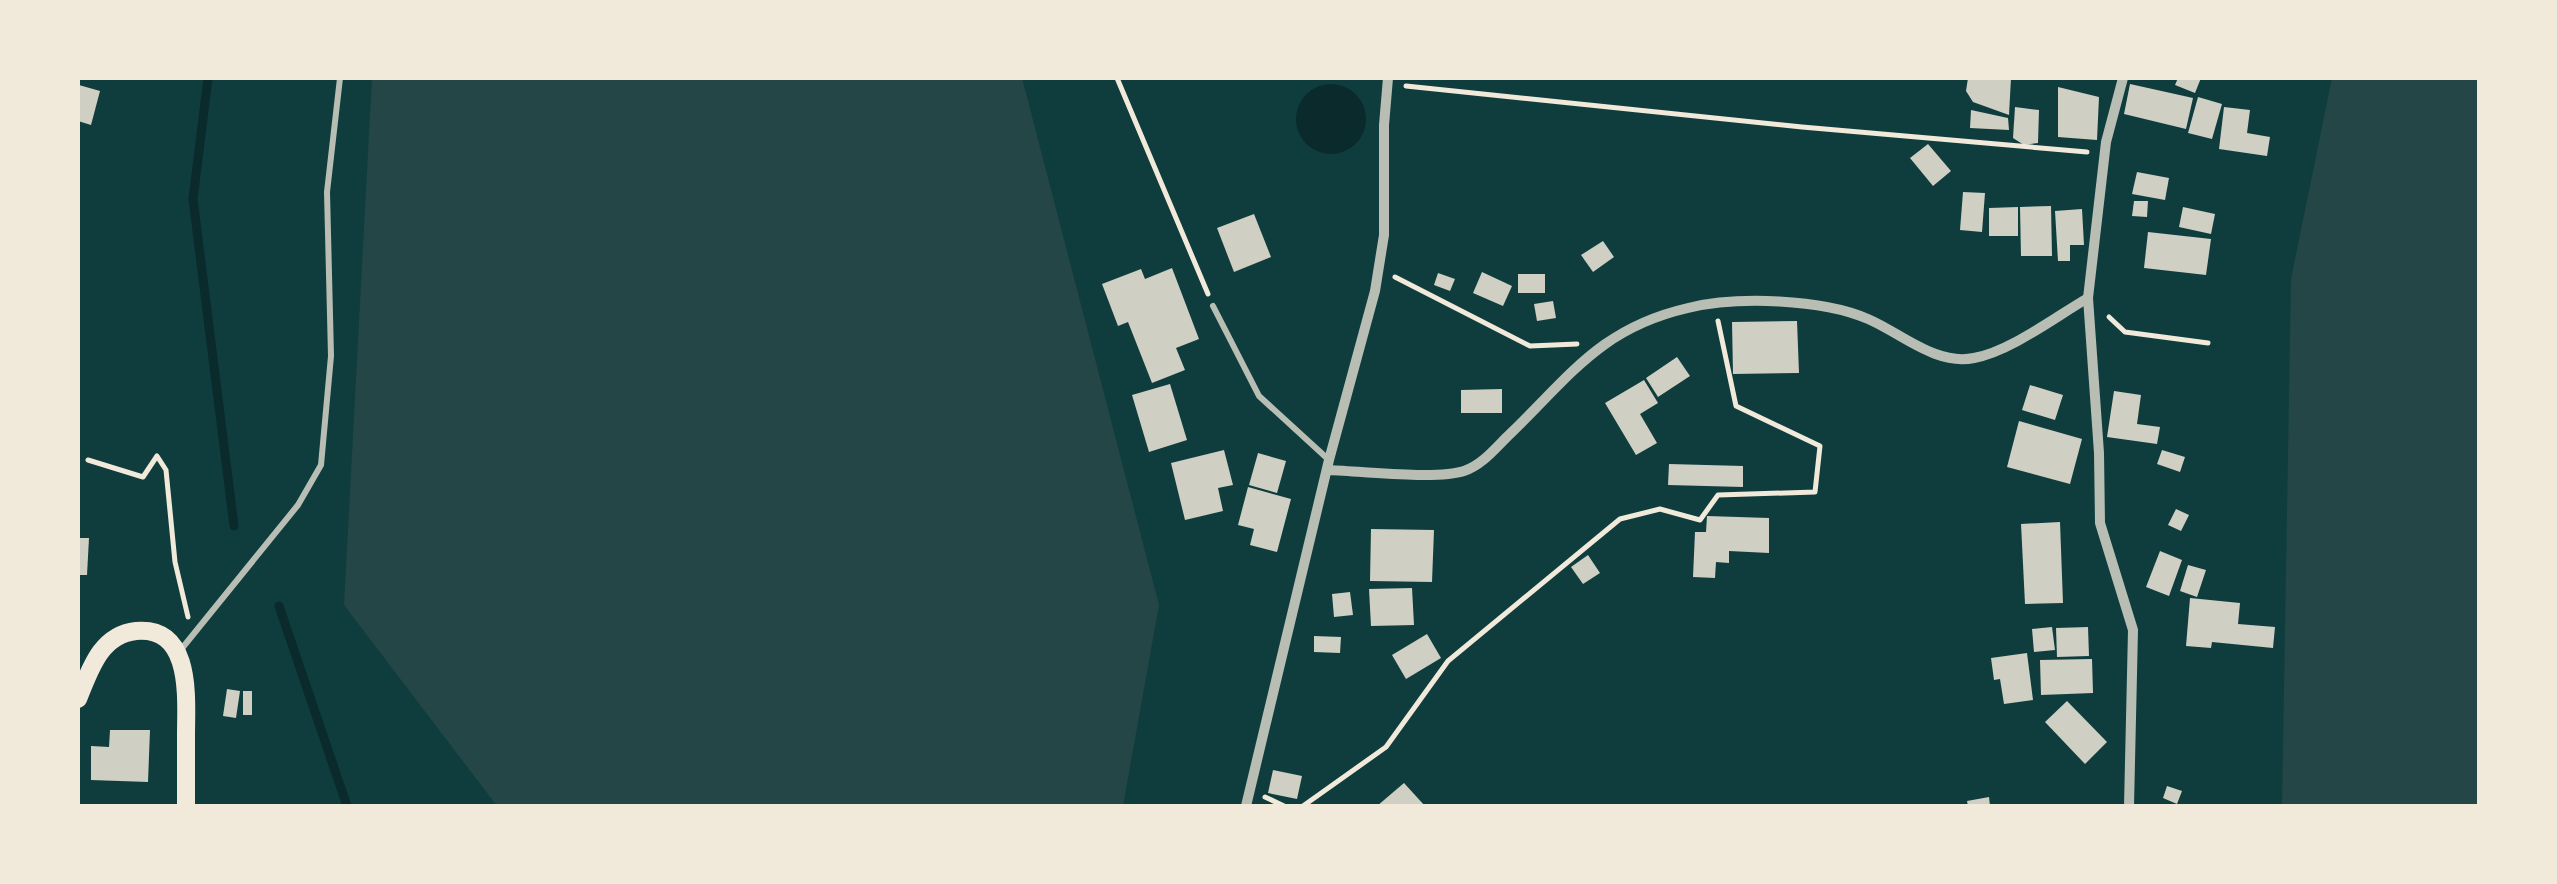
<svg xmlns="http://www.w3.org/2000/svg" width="2557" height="884" font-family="Commissioner,sans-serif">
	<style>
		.green { fill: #244646 }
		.water { fill: #0a2a2b }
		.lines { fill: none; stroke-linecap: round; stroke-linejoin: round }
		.stream { stroke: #0a2a2b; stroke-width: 9 }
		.building { fill: #cfcfc3 }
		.path { stroke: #f1e9da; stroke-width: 5 }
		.service { stroke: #b8beb3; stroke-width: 6 }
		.minor { stroke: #b8beb3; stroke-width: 10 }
		.secondary { stroke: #f1e9da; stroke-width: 18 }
	</style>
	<rect width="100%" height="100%" fill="#0f3d3e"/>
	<g class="green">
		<path d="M372,78H1022L1159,605L1123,806H497L344,605Z"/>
		<path d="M2332,78H2479V806H2282L2291,279Z"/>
	</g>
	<circle class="water" cx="1331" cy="119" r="35"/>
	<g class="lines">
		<g class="stream">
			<path d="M208,78L193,199L234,526"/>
			<path d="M279,606L347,806"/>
		</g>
	</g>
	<g class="building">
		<path d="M1968,78H2011L2009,115L1973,102L1966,91Z"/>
		<path d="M2178,78H2201L2195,93L2175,85Z"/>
		<path d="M2130,84L2193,98L2186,129L2124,114Z"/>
		<path d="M79,85L100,91L91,125L78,121Z"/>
		<path d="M2058,87L2099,97L2097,140L2058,137Z"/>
		<path d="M2198,97L2222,104L2212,139L2188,133Z"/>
		<path d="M2015,107L2039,110L2038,143L2024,145L2013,138Z"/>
		<path d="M2224,107L2250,110L2247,133L2270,137L2267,156L2219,149Z"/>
		<path d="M1971,110L2008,118L2009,130L1970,128Z"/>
		<path d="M1928,144L1951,171L1933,186L1910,158Z"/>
		<path d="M2137,172L2169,178L2165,200L2132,194Z"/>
		<path d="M1963,192L1985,193L1982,232L1960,230Z"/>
		<path d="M2134,201H2148L2147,217L2132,216Z"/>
		<path d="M2051,206L2052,256H2021L2020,207Z"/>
		<path d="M2018,207V236H1989V208Z"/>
		<path d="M2183,207L2215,214L2211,234L2179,227Z"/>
		<path d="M2082,209L2084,245H2070V261H2058L2055,211Z"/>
		<path d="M1254,214L1271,257L1234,272L1217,228Z"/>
		<path d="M2148,232L2211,239L2206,275L2144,268Z"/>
		<path d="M1603,241L1614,257L1593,272L1581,255Z"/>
		<path d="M1172,268L1199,339L1176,348L1185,370L1152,383L1128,322L1118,326L1102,284L1141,269L1145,279Z"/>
		<path d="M1482,272L1512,286L1503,306L1473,293Z"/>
		<path d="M1438,273L1455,279L1450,291L1434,285Z"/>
		<rect x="1518" y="274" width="27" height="19"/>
		<path d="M1553,301L1556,318L1537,321L1534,304Z"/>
		<path d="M1797,321L1799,373L1733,374L1732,322Z"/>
		<path d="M1677,357L1690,376L1658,397L1646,378Z"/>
		<path d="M1644,380L1658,403L1640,414L1657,443L1636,455L1605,403Z"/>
		<path d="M1170,384L1187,440L1149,452L1132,395Z"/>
		<path d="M2030,385L2063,395L2055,420L2022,410Z"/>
		<path d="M1502,389V413H1461V390Z"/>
		<path d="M2114,391L2141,395L2137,424L2160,427L2157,444L2107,437Z"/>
		<path d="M2019,421L2082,439L2070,484L2007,467Z"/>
		<path d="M1224,450L1233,485L1218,488L1223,511L1185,520L1171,463Z"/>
		<path d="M2162,450L2185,457L2180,472L2157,464Z"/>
		<path d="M1258,453L1286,461L1277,493L1249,485Z"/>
		<path d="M1669,464L1743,466V487L1668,485Z"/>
		<path d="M1248,487L1291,499L1277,552L1250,545L1254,529L1238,525Z"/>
		<path d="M2176,509L2189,515L2181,531L2168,525Z"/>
		<path d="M1707,516L1769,518V553L1729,551V563L1716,562L1715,578L1693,577L1695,532H1706Z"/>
		<path d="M2060,522L2063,603L2025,604L2021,524Z"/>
		<path d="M1371,529L1434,530L1432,582L1370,581Z"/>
		<path d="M78,538H89L87,575H78Z"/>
		<path d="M2160,551L2182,560L2169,596L2146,587Z"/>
		<path d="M1588,555L1600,573L1583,584L1571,567Z"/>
		<path d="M2188,565L2206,570L2197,597L2180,591Z"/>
		<path d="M1412,588L1414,625L1371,626L1369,589Z"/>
		<path d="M1350,592L1353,615L1334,617L1332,594Z"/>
		<path d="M2190,598L2240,603L2238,624L2275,627L2273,648L2212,642L2211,648L2186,646Z"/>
		<path d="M2052,627L2055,650L2034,652L2032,629Z"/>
		<path d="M2088,627L2089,656L2057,657L2056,628Z"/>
		<path d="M1427,634L1441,658L1406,679L1392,655Z"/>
		<path d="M1314,636L1341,637L1340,653L1314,652Z"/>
		<path d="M2027,653L2033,700L2004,704L2000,679L1994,680L1991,658Z"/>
		<path d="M2092,659L2093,693L2041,695L2040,660Z"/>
		<path d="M227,689L240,691L236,718L223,716Z"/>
		<rect x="243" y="691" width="9" height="24"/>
		<path d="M2067,701L2107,742L2085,764L2045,722Z"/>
		<path d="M110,730H150L148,782L91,780V746L109,747Z"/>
		<path d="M1273,770L1302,776L1297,799L1268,793Z"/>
		<path d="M1404,783L1425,806H1377Z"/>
		<path d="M2167,786L2182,791L2177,804L2163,798Z"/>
		<path d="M1989,797L1990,806H1968L1967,801Z"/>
	</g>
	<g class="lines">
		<g class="path">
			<path d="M1117,78L1208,294"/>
			<path d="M1406,86L1802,127L2087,152"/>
			<path d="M1395,277L1530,346L1577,344"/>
			<path d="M2109,317L2125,332L2208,343"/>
			<path d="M88,460L143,477L157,456L166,470L175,562L188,617"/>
			<path d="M1265,797L1284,806"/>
			<path d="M1303,806L1386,747L1448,661L1620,519L1660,509L1700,520L1718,495L1815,492L1820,446L1736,406L1718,321"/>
		</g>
		<g class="service">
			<path d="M1213,306L1259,396L1329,460"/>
			<path d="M179,652L298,505L321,465L331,356L327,192L340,78"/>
		</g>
		<g class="minor">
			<path d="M2123,78L2106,142L2088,298L2099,453L2100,523L2133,630L2129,806"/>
			<path d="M1327,470C1359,471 1437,480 1464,471C1483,465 1497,446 1511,433C1571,375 1601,328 1688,308C1737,296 1822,299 1868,319C1901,333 1936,366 1974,358C2011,351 2055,317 2088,298"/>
			<path d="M1246,806L1329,460L1375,291L1384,235V125L1388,78"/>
		</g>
		<path class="secondary" d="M78,699C90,670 100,635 136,631C193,626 186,699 186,735C186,759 186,783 186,806"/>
	</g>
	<rect width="2557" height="884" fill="none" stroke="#f1e9da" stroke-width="160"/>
</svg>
